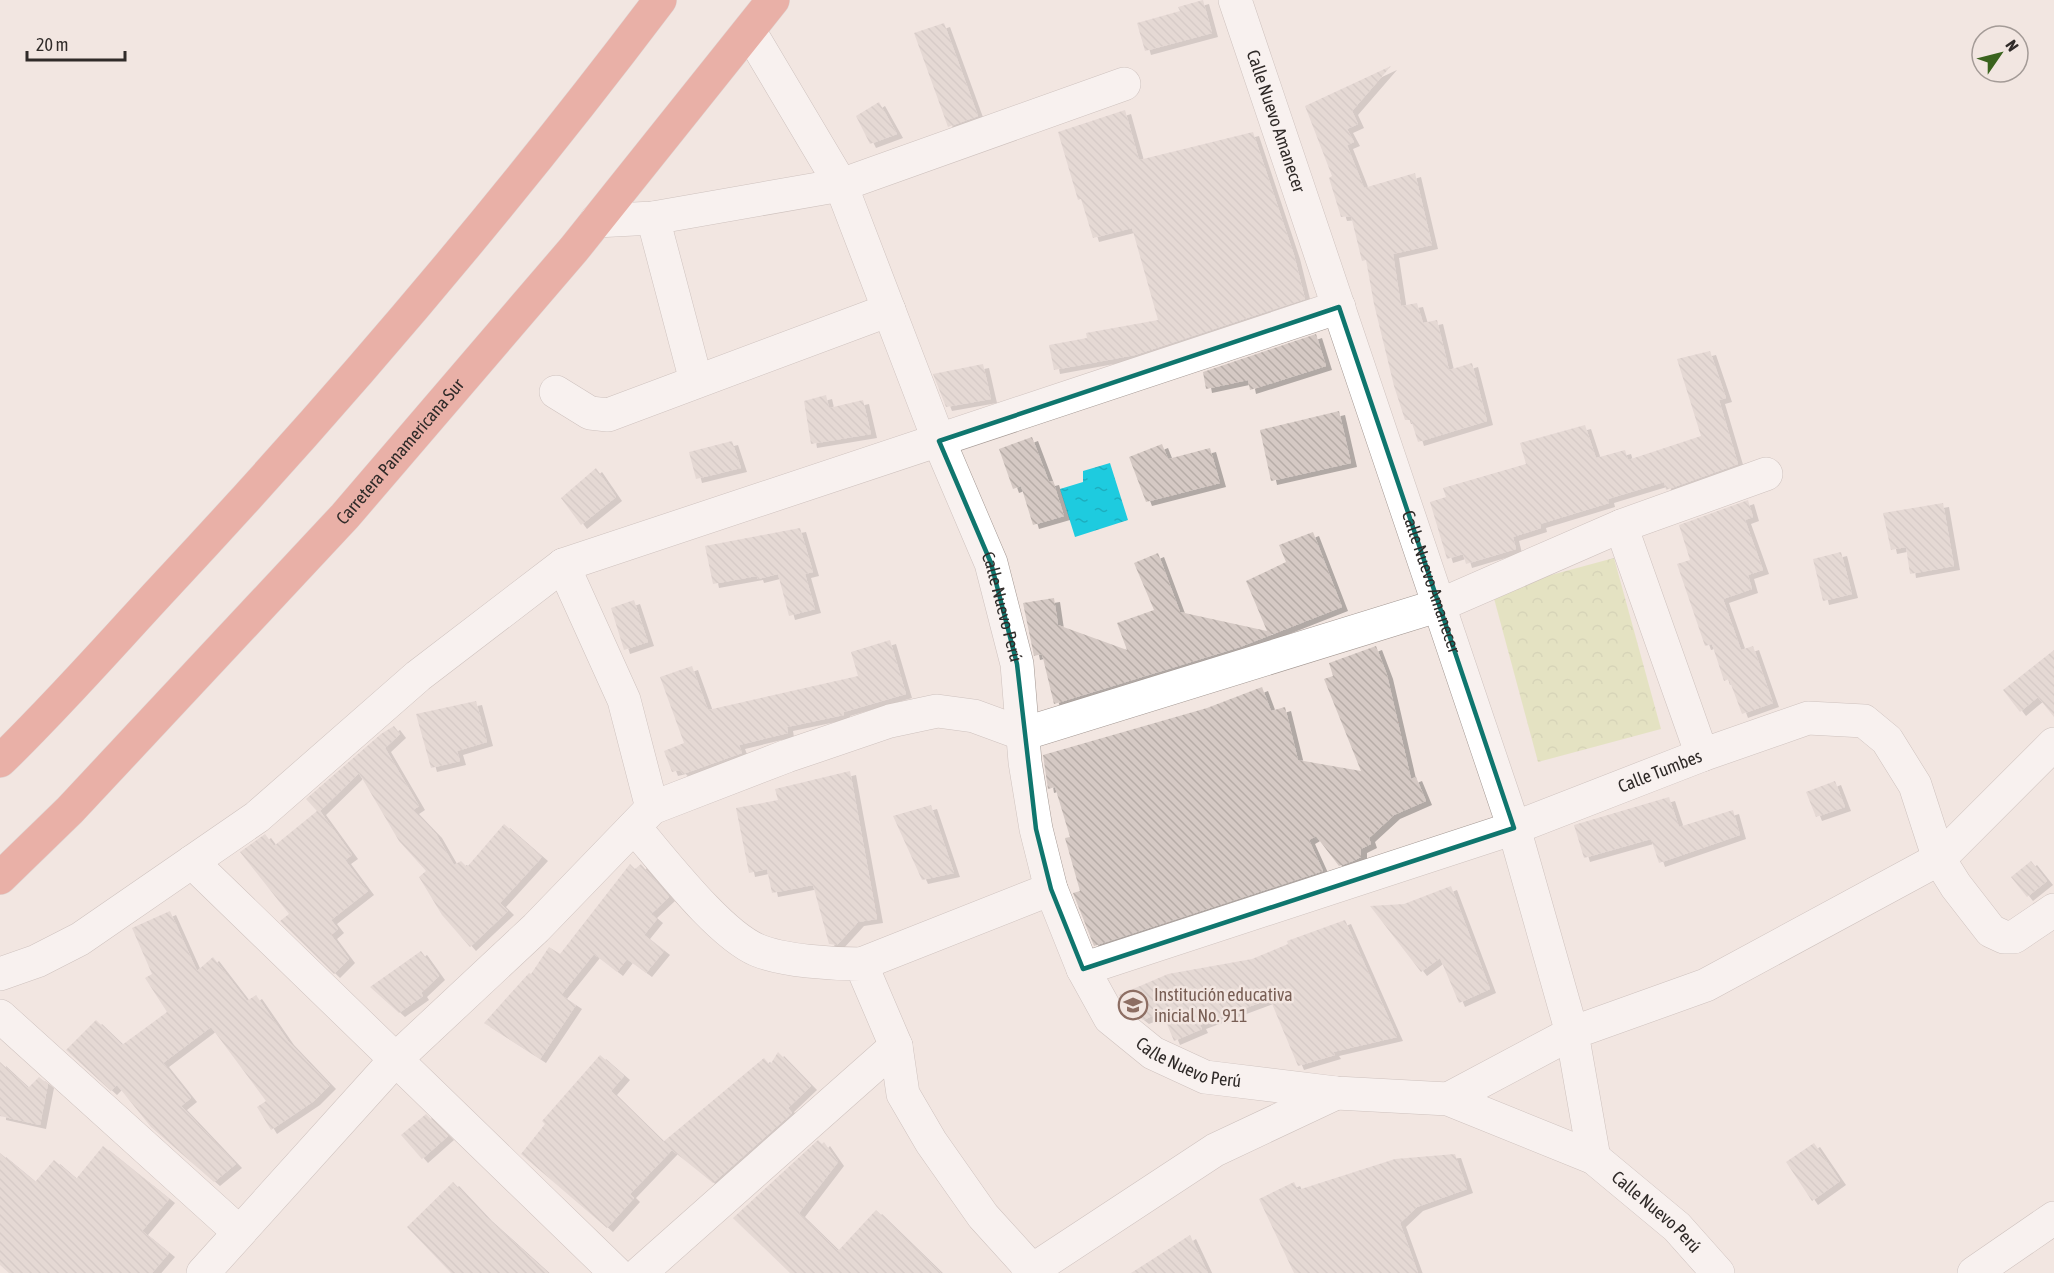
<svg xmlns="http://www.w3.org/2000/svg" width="2054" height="1273" font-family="'Asap Condensed',sans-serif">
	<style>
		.park { fill: url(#park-crowns) }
		.water { fill: url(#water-ripples) }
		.building { fill: url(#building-back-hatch); filter: url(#shadow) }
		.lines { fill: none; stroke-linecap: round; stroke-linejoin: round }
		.minor-casing { stroke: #a39893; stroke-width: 34 }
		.motorway-casing { stroke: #c9c8c7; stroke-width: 34 }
		.minor { stroke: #fff; stroke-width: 33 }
		.motorway { stroke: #dd7061; stroke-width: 33 }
		.marked { fill: none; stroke: #0f766e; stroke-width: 4.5; stroke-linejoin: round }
		.labels { text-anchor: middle; stroke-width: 5; stroke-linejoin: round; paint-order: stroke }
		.street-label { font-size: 18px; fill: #302b29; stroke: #f2e6e1 }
		.education-label { font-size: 18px; fill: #785e54; stroke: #f2e6e1; text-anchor: start }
	</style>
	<defs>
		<pattern id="park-crowns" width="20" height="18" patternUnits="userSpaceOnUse" patternTransform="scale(1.5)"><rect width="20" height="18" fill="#d3de9c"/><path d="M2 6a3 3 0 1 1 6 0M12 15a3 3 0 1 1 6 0" fill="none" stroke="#b5bf86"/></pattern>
		<pattern id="water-ripples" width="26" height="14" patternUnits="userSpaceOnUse" patternTransform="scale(1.5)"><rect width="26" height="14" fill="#1ecbdf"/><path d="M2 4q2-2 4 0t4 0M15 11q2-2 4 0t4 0" fill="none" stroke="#1caebf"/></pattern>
		<pattern id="building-back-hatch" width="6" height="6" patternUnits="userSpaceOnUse" patternTransform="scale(1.5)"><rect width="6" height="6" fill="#d5c9c4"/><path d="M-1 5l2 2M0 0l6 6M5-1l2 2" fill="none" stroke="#b7ada8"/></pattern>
		<filter id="shadow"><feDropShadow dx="6" dy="4" stdDeviation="0" flood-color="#0004"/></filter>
	</defs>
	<rect width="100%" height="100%" fill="#f2e6e1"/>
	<path class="park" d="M1614,558L1661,729L1538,762L1492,591Z"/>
	<path class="water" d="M1110,463L1128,520L1075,537L1060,489L1083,482V471Z"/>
	<g class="building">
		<path d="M1203,0L1212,33L1145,51L1137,23L1180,11L1178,7Z"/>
		<path d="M944,23L978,116L948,127L914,33Z"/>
		<path d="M1391,66L1352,111L1358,124L1347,129L1354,142L1347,145L1364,188L1415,173L1432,245L1393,254L1401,306L1417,303L1423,323L1437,320L1449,370L1472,363L1487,421L1418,442L1411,420H1405L1394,386L1374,304L1366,260L1362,261L1351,216L1341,217L1329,178L1332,176L1305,106Z"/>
		<path d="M879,102L897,134L870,144L856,116Z"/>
		<path d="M1125,110L1139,160L1253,132L1294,255L1305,299L1135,355L1054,370L1049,345L1087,338L1086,333L1158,320L1132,228L1093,238L1081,199L1078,200L1058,132Z"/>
		<path d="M1316,334L1326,366L1250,390L1248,380L1206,389L1203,372Z"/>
		<path d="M1710,351L1726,398L1719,400L1738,464L1666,490L1664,482L1608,499L1609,503L1540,524L1541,528L1513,537L1516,549L1466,564L1463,554L1447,559L1430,502L1446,497L1443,488L1526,464L1520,443L1585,425L1596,458L1625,450L1628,460L1701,436L1677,359Z"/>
		<path d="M983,364L991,399L946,407L933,374Z"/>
		<path d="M826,395L829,408L863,400L871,434L811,444L804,401Z"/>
		<path d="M1339,411L1351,463L1271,481L1260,430Z"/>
		<path d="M1032,437L1049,482L1053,481L1064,516L1033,525L1021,486L1013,489L999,449Z"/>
		<path d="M732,441L741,468L696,479L689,452Z"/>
		<path d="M1162,444L1168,459L1210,448L1220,483L1146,502L1129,457Z"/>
		<path d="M596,468L616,497L581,525L561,498Z"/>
		<path d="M1748,500L1753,517L1745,520L1763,570L1748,575L1752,589L1723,599L1741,650L1753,646L1773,703L1742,714L1729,679L1724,681L1712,644L1705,646L1677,564L1690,560L1679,525Z"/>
		<path d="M1943,503L1954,566L1910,574L1906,547L1891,550L1883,513Z"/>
		<path d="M800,528L813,572L805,574L815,609L789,616L778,574L758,579L757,576L713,584L705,546Z"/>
		<path d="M1313,532L1342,607L1240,647L1054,704L1042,654L1034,656L1023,603L1054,598L1058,625L1127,650L1117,623L1154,610L1134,563L1158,553L1180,612L1267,631L1246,581L1286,562L1279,545Z"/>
		<path d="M1841,552L1852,594L1823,601L1813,559Z"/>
		<path d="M634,600L648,642L624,650L611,608Z"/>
		<path d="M890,640L906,694L844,712V715L787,727L788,733L739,745L742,753L683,774L680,770L672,772L664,751L684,743L660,677L692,666L708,710L858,676L851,652Z"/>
		<path d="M1376,646L1387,675L1411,779L1416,777L1426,801L1394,815L1369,838L1371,844L1361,849V857L1353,861L1339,866L1316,836L1309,840L1323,871L1094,946L1073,893L1080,891L1065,838L1070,837L1055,787L1048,789L1043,755L1207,708L1262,687L1271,711L1285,707L1298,760L1361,771L1324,679L1333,676L1329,663Z"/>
		<path d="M2054,650V717L2038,697L2020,712L2003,690Z"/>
		<path d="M476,701L487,742L457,751L460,761L431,768L416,714Z"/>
		<path d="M394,726L400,734L385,748L419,806L413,810L436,834L454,865L461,861L467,867L504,824L542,857L500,903L508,911L470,947L442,915L419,877L426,871L399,841L359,773L320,811L352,855L345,860L368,891L331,920L338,929L331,935L349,959L334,974L280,921L289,914L240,852L265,834L274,846L317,811L306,799L381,734Z"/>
		<path d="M850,771L877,919L858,922L837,945L829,944L813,885L772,893L767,869L749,873L736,808L778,800L775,789Z"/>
		<path d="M1835,781L1845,807L1816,817L1806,792Z"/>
		<path d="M1669,797L1679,827L1733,810L1740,835L1659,863L1651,839L1584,858L1574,825Z"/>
		<path d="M931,805L954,873L922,880L893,816Z"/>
		<path d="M2031,861L2047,881L2027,897L2011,877Z"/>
		<path d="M630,864L635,869L641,864L669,897L651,914L657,919L644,935L664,951L646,973L627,959L617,972L594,954L561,995L576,1005L540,1059L484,1023L529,973L531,974L549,947L560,954Z"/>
		<path d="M1451,886L1490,989L1459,1003L1440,958L1421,972L1370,906L1404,904Z"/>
		<path d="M170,911L197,971L213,957L247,1001L256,995L288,1041L330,1085L314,1101L271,1130L257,1107L266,1101L211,1027L163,1063L191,1098L181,1106L236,1164L214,1182L151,1127L117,1085L111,1091L66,1050L96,1020L122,1045L167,1012L145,978L152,974L132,928Z"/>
		<path d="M1345,920L1397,1037L1333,1052L1335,1055L1298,1066L1270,999L1200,1025L1202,1029L1174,1041L1162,1012L1143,1020L1125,1006L1119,995L1168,974L1252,959L1288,944L1287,941Z"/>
		<path d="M421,951L439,976L421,993L423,996L399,1013L370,987Z"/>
		<path d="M778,1052L811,1086L788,1108L792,1113L713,1183L672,1150L630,1194L634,1198L607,1228L521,1154L545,1124L542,1121L600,1055L624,1076L611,1091L663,1142L764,1058L770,1065Z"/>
		<path d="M0,1062L28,1088L39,1077L48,1084L40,1125L0,1116Z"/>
		<path d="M426,1114L448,1136L422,1159L401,1135Z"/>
		<path d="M818,1140L822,1144L824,1142L838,1162L799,1213L838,1251L876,1210L941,1273H790L733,1218Z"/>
		<path d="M1814,1143L1840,1181L1812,1201L1786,1162Z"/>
		<path d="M103,1146L169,1199L142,1231L169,1253L152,1273H9L0,1265V1153L35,1182L54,1160L76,1179Z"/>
		<path d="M1455,1154L1467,1189L1417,1207L1400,1223L1418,1273H1294L1259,1199L1294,1182L1298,1190L1395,1159Z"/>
		<path d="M453,1182L486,1217L548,1273H451L407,1227Z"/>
		<path d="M1190,1235L1208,1273H1131L1167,1250Z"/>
	</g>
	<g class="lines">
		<g class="minor-casing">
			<g id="minor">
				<path id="s1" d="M1235,0L1514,828L1572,1033L1448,1099"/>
				<path id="s2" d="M750,32L841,185L939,441L991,563L1017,664L1025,762L1036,829L1051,889L1083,969L1110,1018L1153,1053L1205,1077L1336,1093L1448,1099L1594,1158L1677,1227L1718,1273"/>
				<path d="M653,218L696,381"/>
				<path d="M596,221L653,218L841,185L1124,84"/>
				<path d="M556,392L590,413L608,415L889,310"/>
				<path d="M1621,526L1766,474"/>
				<path d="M652,808L624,700L563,565L1339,307"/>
				<path d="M634,827C663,860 718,933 757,950C783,961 833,964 861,964L896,1046L903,1094L931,1142L983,1216L1032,1270"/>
				<path d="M192,862L616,1273"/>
				<path d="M861,964L1051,889"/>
				<path id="s3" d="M1083,969L1514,828L1702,755L1808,718L1864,721L1887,740L1915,785L1939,859L1956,886L1991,931L2004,937H2014L2054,910"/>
				<path d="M0,974L37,961L80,939L257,817L418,676L563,565"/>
				<path d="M0,1016L239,1232"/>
				<path d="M1594,1158L1572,1033L1706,985L1939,859L2054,744"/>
				<path d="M203,1273L397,1058L536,928L652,808L787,756L890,721L937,711L974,716L1023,734L1440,605L1621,526L1702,755"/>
				<path d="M640,1273L896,1046"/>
				<path d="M1028,1273L1215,1150L1336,1093"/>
				<path d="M1974,1273L2054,1218"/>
			</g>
		</g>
		<g class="motorway-casing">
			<g id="motorway">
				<path d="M0,761C58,705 112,643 167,584C341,398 506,204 660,0"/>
				<path id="s4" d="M0,878L70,810L345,516L574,249L773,0"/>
			</g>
		</g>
		<use href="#minor" class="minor"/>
		<use href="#motorway" class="motorway"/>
	</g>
	<path d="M0 0H2054V1273H0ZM1339,307L1514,828L1083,969L1051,889L1036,829L1017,664L991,563L939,441Z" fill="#f2e6e1" fill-opacity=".55" fill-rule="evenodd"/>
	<path class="marked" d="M1339,307L1514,828L1083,969L1051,889L1036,829L1017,664L991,563L939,441Z"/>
	<defs>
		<g id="school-ring" transform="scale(1.5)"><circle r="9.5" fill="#f2e6e1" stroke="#8d6e63" stroke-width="1.5"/><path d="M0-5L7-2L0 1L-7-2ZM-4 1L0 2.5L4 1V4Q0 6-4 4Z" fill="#8d6e63"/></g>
	</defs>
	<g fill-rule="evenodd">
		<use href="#school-ring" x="1133" y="1005"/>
	</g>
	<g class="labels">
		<g class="street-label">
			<text dy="6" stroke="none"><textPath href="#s1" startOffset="128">Calle Nuevo Amanecer</textPath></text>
			<text dy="6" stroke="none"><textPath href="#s4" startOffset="585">Carretera Panamericana Sur</textPath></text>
			<text dy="6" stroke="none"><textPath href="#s1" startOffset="614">Calle Nuevo Amanecer</textPath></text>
			<text dy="6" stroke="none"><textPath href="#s2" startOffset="630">Calle Nuevo Perú</textPath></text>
			<text dy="6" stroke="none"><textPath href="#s3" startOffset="610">Calle Tumbes</textPath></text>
			<text dy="6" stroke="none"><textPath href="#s2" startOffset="1152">Calle Nuevo Perú</textPath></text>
			<text dy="6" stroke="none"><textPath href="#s2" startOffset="1656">Calle Nuevo Perú</textPath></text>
		</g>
		<g class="education-label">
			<text x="1154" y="1001">Institución educativa<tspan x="1154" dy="21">inicial No. 911</tspan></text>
		</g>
	</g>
	<g transform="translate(2000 54) rotate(55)"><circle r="28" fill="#f2e6e1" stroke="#a49b97" stroke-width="1.5"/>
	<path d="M0-4.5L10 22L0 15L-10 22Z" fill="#3a631e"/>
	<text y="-9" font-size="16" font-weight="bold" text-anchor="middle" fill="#302b29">N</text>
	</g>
	<path d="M27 51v9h98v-9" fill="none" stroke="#302b29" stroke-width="3"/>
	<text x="36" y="51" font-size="18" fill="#302b29" stroke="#f2e6e1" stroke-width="4.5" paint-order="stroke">20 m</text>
</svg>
